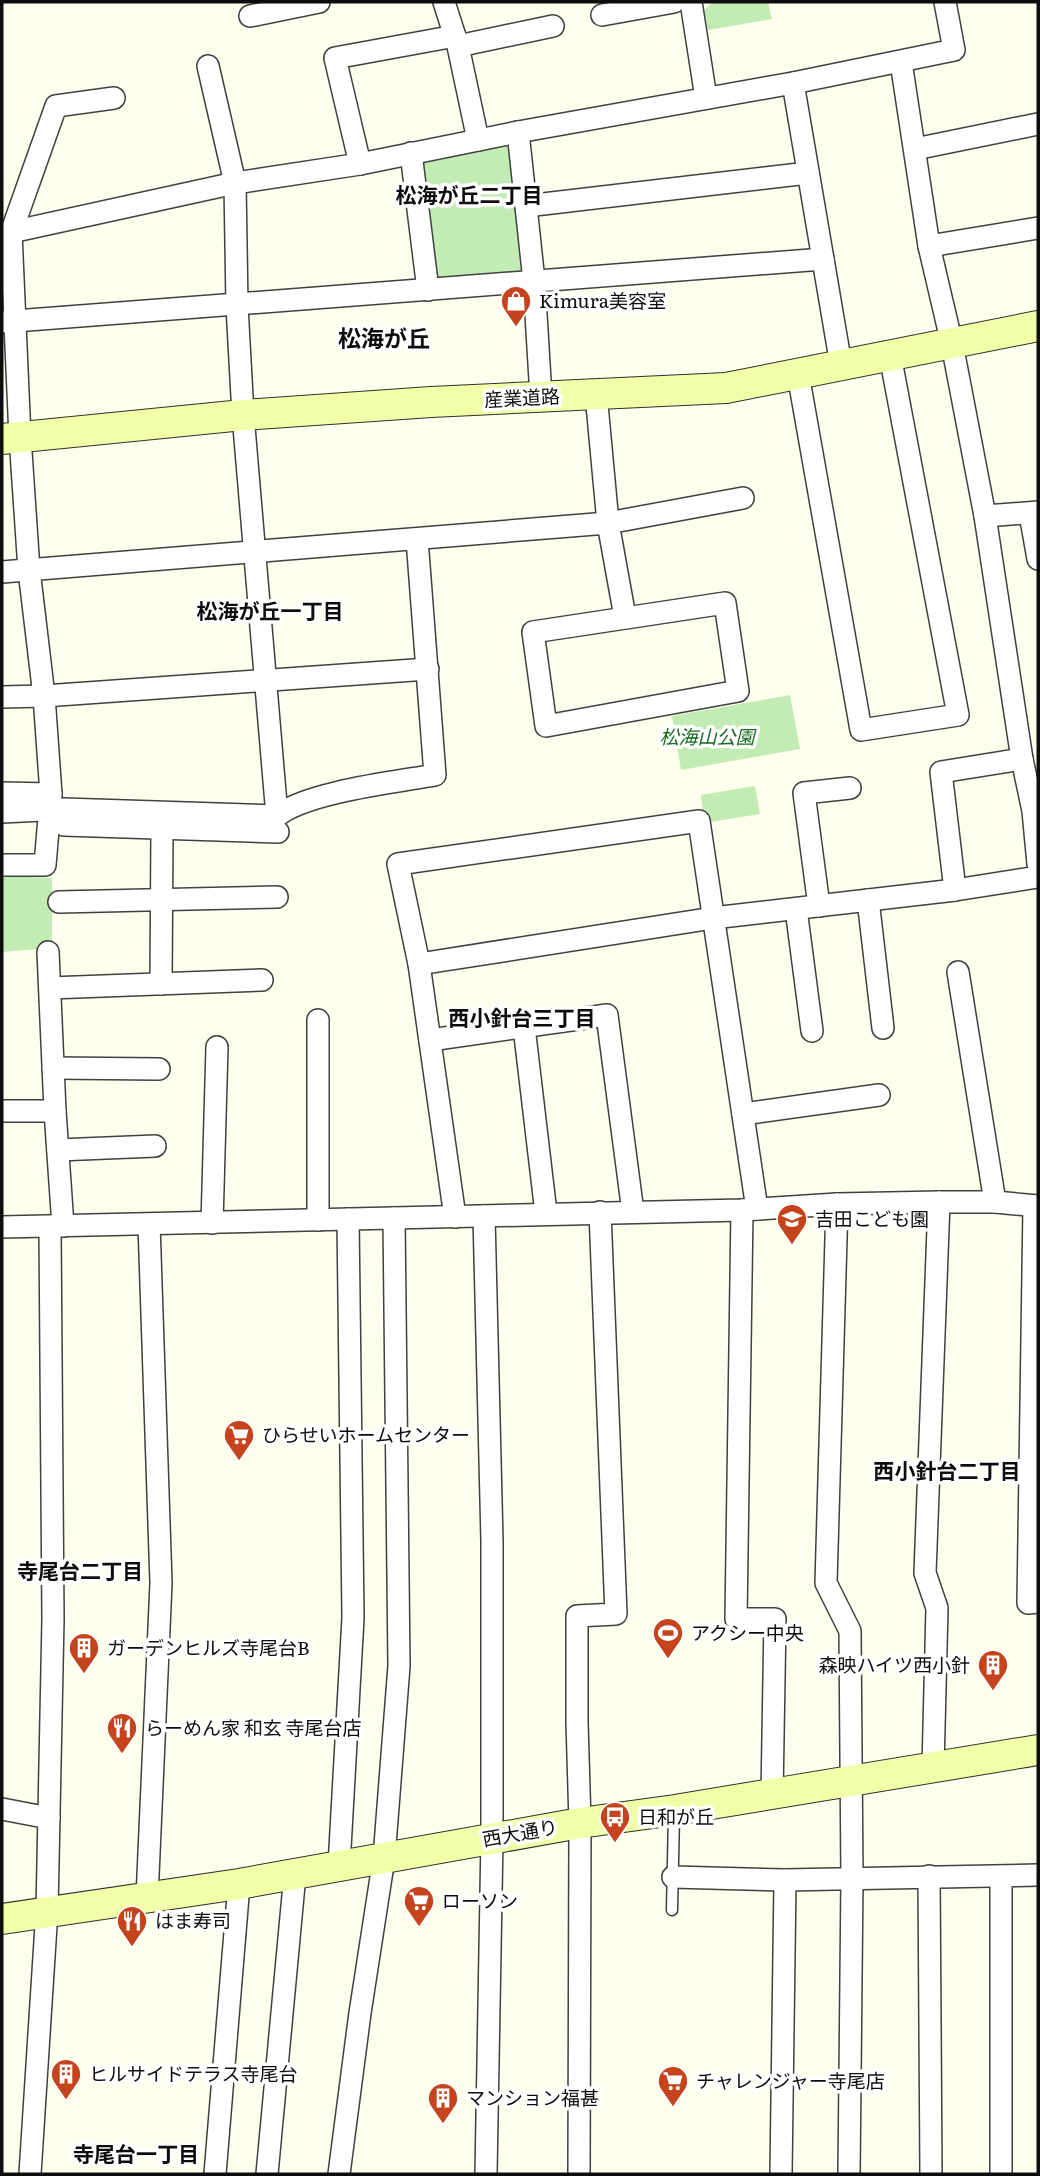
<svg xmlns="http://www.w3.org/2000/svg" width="1040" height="2176" font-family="Literata,'Noto Sans JP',serif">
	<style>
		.green { fill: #c2ecb4 }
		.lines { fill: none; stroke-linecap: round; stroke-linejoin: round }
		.lane-casing { stroke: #404040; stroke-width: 13 }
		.street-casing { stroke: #404040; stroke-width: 24 }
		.secondary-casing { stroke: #2f2f2f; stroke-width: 32 }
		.lane { stroke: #fff; stroke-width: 10 }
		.street { stroke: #fff; stroke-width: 21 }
		.secondary { stroke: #f0ffa8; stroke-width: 30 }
		.labels { text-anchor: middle; stroke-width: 7; stroke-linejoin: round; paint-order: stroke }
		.poi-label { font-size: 19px; fill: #0d0d0d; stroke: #fff; text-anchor: start }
		.street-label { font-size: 19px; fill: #0d0d0d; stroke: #fff }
		.park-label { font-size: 19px; font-style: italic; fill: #19691f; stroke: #fff }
		.neighbourhood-label { font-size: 21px; font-weight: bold; fill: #0d0d0d; stroke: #fff }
		.quarter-label { font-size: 23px; font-weight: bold; fill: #0d0d0d; stroke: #fff }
	</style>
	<rect width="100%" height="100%" fill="#feffed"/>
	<g class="green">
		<path d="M717,2H768L772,19L708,30L704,10L712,3Z"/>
		<path d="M518,132L534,281L428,290L411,153Z"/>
		<path d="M790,695L800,749L681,770L672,716Z"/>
		<path d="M755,786L760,814L704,823L701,795Z"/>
		<path d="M2,868H29L30,877L52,878V948L2,952Z"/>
	</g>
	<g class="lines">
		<g class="lane-casing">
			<path id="lane" d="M672,1910L674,1813"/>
		</g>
		<g class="street-casing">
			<g id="street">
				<path d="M444,2L458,46L478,140"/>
				<path d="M691,2L706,98"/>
				<path d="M602,15L674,2"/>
				<path d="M250,16L319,2"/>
				<path d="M458,46L553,26"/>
				<path d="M901,62L929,246L952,344L985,516L1022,759L1033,811L1038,864"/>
				<path d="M208,66L235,183L237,306L243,415L277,816"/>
				<path d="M793,83L841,365"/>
				<path d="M518,132L534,281L541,397"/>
				<path d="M915,149L1038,124"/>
				<path d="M411,153L428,290"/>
				<path d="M360,164L335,58L455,36"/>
				<path d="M526,206L808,173"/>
				<path d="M2,234L235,183L360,164L518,132L793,83L954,50L945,2"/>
				<path d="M929,246L1038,228"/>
				<path d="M2,322L823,259"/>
				<path d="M798,374L861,730L958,715L890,355"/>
				<path d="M596,394L608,523L625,617"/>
				<path d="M1030,514L1038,559"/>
				<path d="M985,516L1038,512"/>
				<path d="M2,572L608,523L743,498"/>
				<path d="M725,603L738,691L546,726L533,632Z"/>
				<path d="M2,697L44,696L428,669"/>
				<path d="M2,793L51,794"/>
				<path d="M2,812L64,809L277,816C307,792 396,782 435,775L417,539"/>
				<path d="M64,825L278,832"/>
				<path d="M2,865H45L51,794L44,696L29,570L20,437L11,233L56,106L114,98"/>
				<path d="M955,890L941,772L1022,759"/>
				<path d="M868,900L883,1028"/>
				<path d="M59,902L277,897"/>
				<path d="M819,906L804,793L850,788"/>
				<path d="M796,909L812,1031"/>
				<path d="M48,952L55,1111L63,1226"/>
				<path d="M419,964L713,918L955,890L1038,877"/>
				<path d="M958,972L995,1202"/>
				<path d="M161,984L162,829"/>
				<path d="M50,988L262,980"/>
				<path d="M524,1027L546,1213"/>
				<path d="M430,1040L607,1015L633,1212"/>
				<path d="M53,1068L159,1069"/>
				<path d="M2,1111H55"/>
				<path d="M743,1114L879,1095"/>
				<path d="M58,1150L155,1146"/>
				<path d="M837,1204L826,1583L850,1631L852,1879L849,2174"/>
				<path d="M1034,1206L1028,1603L1038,1602"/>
				<path d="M742,1210L736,1619H775L772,1795"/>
				<path d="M484,1216L492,1541V1838L486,2174"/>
				<path d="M455,1217L419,964L398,864L699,821L757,1209"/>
				<path d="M318,1220V1020"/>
				<path d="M212,1223L217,1047"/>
				<path d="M2,1227L742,1210L837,1204L939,1202H995L1038,1206"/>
				<path d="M933,1767L937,1608L925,1573L939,1202"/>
				<path d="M2,1809L49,1818"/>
				<path d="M339,1866L353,1618L348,1219"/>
				<path d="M929,1876L931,2174"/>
				<path d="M673,1877L785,1880L1038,1875"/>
				<path d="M147,1898L161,1583L149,1224"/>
				<path d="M30,2174L47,1910L53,1619L50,1228"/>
				<path d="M215,2174L239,1884"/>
				<path d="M267,2174L295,1874"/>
				<path d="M339,2174L360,2013L384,1858L399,1666L394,1218"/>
				<path d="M579,2174L580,1823L577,1722V1616L616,1614L600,1212"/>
				<path d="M781,2174L785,1880"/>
				<path d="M1001,2174V1876"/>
			</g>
		</g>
		<g class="secondary-casing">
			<g id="secondary">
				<path d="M2,439L243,415L431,402L726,388L1038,326"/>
				<path d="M2,1919L239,1884L580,1823L675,1810L1038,1750"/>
			</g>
		</g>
		<use href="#lane" class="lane"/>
		<use href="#street" class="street"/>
		<use href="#secondary" class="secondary"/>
	</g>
	<defs>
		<g id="shop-pin" transform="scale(1.575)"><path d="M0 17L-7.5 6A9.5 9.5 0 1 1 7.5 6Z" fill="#c5441d" stroke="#fff"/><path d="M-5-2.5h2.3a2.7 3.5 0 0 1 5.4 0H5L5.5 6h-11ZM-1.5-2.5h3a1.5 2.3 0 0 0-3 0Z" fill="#fff"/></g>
		<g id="school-pin" transform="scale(1.575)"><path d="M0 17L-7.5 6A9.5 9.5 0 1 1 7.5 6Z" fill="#c5441d" stroke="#fff"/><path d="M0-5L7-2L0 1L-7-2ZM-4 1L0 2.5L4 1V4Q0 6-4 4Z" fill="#fff"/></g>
		<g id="supermarket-pin" transform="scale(1.575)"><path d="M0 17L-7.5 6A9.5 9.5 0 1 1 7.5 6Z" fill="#c5441d" stroke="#fff"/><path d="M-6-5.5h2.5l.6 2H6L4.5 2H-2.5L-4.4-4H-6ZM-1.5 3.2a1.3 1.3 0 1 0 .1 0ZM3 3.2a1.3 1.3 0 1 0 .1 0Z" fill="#fff"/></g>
		<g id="stadium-pin" transform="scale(1.575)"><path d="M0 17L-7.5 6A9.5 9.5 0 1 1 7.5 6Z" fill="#c5441d" stroke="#fff"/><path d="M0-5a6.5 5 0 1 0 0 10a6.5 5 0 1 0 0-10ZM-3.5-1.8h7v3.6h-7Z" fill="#fff"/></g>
		<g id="building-pin" transform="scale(1.575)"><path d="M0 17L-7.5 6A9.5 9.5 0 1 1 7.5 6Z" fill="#c5441d" stroke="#fff"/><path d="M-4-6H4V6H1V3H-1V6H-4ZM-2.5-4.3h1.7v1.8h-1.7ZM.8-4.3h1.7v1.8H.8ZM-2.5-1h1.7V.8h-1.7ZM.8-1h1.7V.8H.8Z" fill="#fff"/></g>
		<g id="restaurant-pin" transform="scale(1.575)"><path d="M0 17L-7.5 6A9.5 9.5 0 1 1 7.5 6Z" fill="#c5441d" stroke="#fff"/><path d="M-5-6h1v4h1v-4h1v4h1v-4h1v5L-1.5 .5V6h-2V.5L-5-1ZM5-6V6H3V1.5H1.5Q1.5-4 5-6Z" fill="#fff"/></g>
		<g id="bus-pin" transform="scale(1.575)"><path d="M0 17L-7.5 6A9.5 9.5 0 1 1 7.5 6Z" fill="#c5441d" stroke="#fff"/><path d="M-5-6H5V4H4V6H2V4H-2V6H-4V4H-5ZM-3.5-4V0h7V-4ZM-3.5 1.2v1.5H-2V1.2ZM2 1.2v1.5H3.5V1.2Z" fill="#fff"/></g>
	</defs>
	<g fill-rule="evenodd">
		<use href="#shop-pin" x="516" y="301"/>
		<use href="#school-pin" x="792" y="1219"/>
		<use href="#supermarket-pin" x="239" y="1435"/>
		<use href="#stadium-pin" x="668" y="1633"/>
		<use href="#building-pin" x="84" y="1648"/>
		<use href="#building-pin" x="993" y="1665"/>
		<use href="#restaurant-pin" x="122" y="1728"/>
		<use href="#bus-pin" x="615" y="1817"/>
		<use href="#supermarket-pin" x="419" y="1901"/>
		<use href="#restaurant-pin" x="132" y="1921"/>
		<use href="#building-pin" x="66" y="2074"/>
		<use href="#supermarket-pin" x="673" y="2081"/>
		<use href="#building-pin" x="443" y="2098"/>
	</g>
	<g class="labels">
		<g class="poi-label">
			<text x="539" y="308">Kimura美容室</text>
			<text x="815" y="1226">吉田こども園</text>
			<text x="262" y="1442">ひらせいホームセンター</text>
			<text x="691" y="1640">アクシー中央</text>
			<text x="107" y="1655">ガーデンヒルズ寺尾台B</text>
			<text x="970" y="1672" text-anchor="end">森映ハイツ西小針</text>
			<text x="145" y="1735">らーめん家 和玄 寺尾台店</text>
			<text x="638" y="1824">日和が丘</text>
			<text x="442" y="1908">ローソン</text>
			<text x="155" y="1928">はま寿司</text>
			<text x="89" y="2081">ヒルサイドテラス寺尾台</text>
			<text x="696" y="2088">チャレンジャー寺尾店</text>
			<text x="466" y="2105">マンション福甚</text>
		</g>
		<g class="street-label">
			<text transform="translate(522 398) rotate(-3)" y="7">産業道路</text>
			<text transform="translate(520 1833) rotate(-10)" y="7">西大通り</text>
		</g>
		<g class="park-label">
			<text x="707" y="744">松海山公園</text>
		</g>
		<g class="neighbourhood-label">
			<text x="469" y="203">松海が丘二丁目</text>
			<text x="270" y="619">松海が丘一丁目</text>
			<text x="522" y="1026">西小針台三丁目</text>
			<text x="947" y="1479">西小針台二丁目</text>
			<text x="80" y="1579">寺尾台二丁目</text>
			<text x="136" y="2162">寺尾台一丁目</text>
		</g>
		<g class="quarter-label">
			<text x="384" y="347">松海が丘</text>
		</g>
	</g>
	<rect width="1040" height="2176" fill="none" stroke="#0d0d0d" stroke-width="7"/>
</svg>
